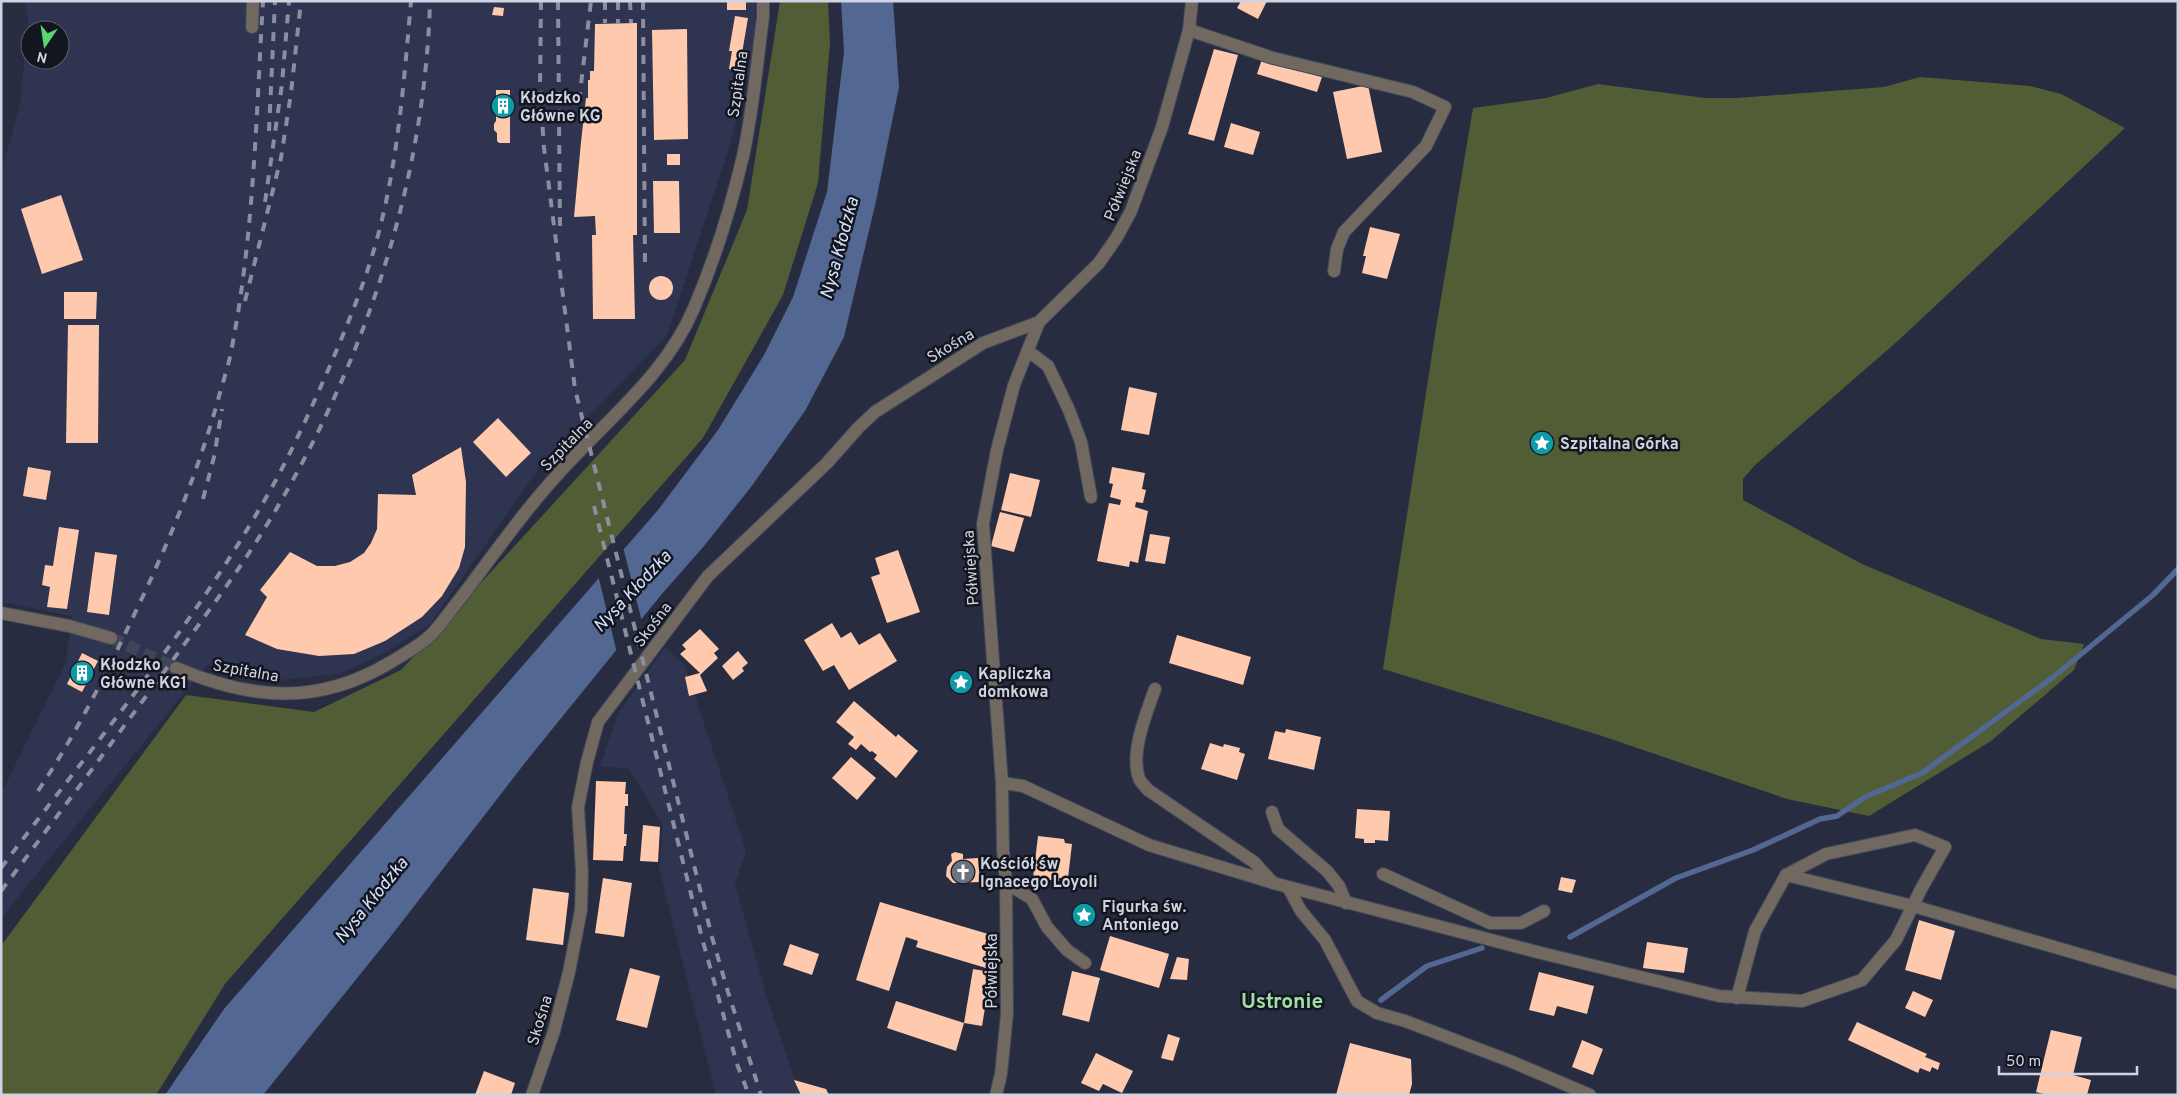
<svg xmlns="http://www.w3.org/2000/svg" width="2179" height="1096" font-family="Overpass,sans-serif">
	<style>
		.built { fill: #2f3450; fill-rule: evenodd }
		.green { fill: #505d35 }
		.water { fill: #526792 }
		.pier { fill: #282c41 }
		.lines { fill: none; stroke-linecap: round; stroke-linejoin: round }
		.stream { stroke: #526792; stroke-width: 5.5 }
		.building { fill: #ffc9ad }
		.minor-tunnel { stroke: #414559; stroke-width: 12; stroke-dasharray: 12 6; stroke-linecap: butt }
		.minor-casing { stroke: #43475b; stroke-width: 14 }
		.minor { stroke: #716960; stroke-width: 12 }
		.rail { stroke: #8a8e9e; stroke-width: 4; stroke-dasharray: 9 9; stroke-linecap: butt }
		.labels { text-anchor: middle; stroke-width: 5; stroke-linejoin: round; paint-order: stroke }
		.street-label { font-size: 16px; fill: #d0d3e1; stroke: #13151f }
		.poi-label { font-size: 16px; font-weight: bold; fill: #d0d3e1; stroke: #13151f; text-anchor: start }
		.water-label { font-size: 18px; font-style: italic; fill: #d5e3ff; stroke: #13151f }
		.district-label { font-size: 21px; font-weight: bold; fill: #a0dda4; stroke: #13151f }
	</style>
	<rect width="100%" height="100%" fill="#282c41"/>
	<g class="built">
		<path d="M24,1H755V48L730,145L667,335L539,468L430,624L381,655L338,674L279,680L207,665L1,918V794L66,662L72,616L1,602V173L20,105L28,19ZM30,30H60V60H30Z"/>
		<path d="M665,647L685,665L746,851L735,884L766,995L800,1095H716L659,868L663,825L629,769L600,766L618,714Z"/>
	</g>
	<g class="green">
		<path d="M780,1H828L830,43L818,183L783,295L703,438L225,984L156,1095H1V946L186,695L314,712L401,670L685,360L747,210Z"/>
		<path d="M1920,77L2030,86L2061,94L2125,128L1900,339L1755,465L1743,479V500L1862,564L2041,639L2084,644L2074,670L1991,741L1869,816L1787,799L1599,735L1383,669L1437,322L1473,108L1546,98L1598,84L1705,98H1737L1884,87Z"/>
	</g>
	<path class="water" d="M841,1H893L899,87L876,201L844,337L805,411L751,487L704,546L661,595L528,759L391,936L263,1095H165L224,1009L658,510L718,430L764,355L793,297L827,192L844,52Z"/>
	<path class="pier" d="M623,547L642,622L617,653L598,575Z"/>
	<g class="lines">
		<g class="stream">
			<path d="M1570,937L1676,878L1753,850L1820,819L1837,816L1865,797L1922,773L2052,678L2153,595L2178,569"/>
			<path d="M1381,1000L1427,966L1482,948"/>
		</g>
	</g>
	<g class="building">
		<rect x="727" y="1" width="19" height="9"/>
		<path d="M1241,1H1267L1258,19L1237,8Z"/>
		<path d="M494,7L504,8L503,16L492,15Z"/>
		<path d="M735,16L748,18L739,71L729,69L732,51H729Z"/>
		<path d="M637,23V235H633L635,319H593L592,235H596L595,216L574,217L581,142L586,98H588V80H590V71H594L595,24Z"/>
		<path d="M687,29L688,139L654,140L652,30Z"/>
		<path d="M1214,49L1238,55L1214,141L1188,134Z"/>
		<path d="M1262,59L1322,77L1317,92L1257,74Z"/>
		<path d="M1368,85L1382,152L1347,159L1333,92Z"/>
		<path d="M496,90H510V143H499L497,141V133L494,130V124L496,121Z"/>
		<path d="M1231,123L1260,132L1253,155L1224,147Z"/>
		<rect x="667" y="154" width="13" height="11"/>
		<path d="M653,181H679L680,233H654Z"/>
		<path d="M61,195L83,260L42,274L21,209Z"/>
		<path d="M1370,227L1400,234L1387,279L1362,273L1366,256H1363Z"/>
		<circle cx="661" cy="288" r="12"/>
		<path d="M64,292H97L96,319H64Z"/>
		<path d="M68,325H99L98,443H66Z"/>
		<path d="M1129,387L1157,393L1149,435L1121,430Z"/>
		<path d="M498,418L531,453L506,477L473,442Z"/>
		<path d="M461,447L466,482L465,547L459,568L442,596L422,617L385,641L354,654L319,656L277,649L245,635L267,597L260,590L290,552L317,566H335L350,562L364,553L371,543L377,529L378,494L416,495L412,475Z"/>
		<path d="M28,467L51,471L46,500L23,496Z"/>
		<path d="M1112,467L1145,473L1142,489L1146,490L1143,503L1136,502L1135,507L1148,511L1138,563L1130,561L1129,567L1097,561L1109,503L1120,505L1121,500L1110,497L1113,484L1109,483Z"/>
		<path d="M1010,473L1040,480L1031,517L1001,510Z"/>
		<path d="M1000,512L1024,518L1014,552L991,546Z"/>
		<path d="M59,527L79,530L67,609L47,607L50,587L42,585L45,565L53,566Z"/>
		<path d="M1150,534L1170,537L1165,564L1145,561Z"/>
		<path d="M898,550L920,612L887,623L871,577L880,574L875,558Z"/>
		<path d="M95,552L117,555L109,615L87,612Z"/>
		<path d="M832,623L841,638L851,632L859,645L880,633L897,661L849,690L834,665L823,671L804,640Z"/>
		<path d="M700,629L719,649L714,653L718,658L700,675L707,691L689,696L685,677L700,673L680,654L686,649L682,645Z"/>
		<path d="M1177,635L1251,657L1243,685L1169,663Z"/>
		<path d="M738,651L748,663L742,668L744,671L733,680L722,666Z"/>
		<path d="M82,653L98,661L82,692L67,684Z"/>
		<path d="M854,701L896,737L898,734L918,751L896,778L874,759L877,755L872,751L870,752L861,744L856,750L848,744L854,737L836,722Z"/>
		<path d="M1286,729L1321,737L1314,770L1268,759L1275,731L1285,733Z"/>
		<path d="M1210,743L1223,747L1224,744L1240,748L1239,752L1245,754L1237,780L1201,769Z"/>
		<path d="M851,757L876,778L857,800L832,778Z"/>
		<path d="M596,781L626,782L625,794H628V806H625L624,834H627L626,846H624L623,861L593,860Z"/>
		<path d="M1357,809L1390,811L1388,841L1375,840V843H1364V839L1355,838Z"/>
		<path d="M643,825L660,827L658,862L640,861Z"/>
		<path d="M1038,836L1064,839L1065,843L1072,844L1068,878H1059V881L1033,878Z"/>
		<path d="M955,852L963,854V859L978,858L980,882L953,883L946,876L947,867L952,861L951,854Z"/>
		<path d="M1561,877L1576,880L1572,893L1558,890Z"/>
		<path d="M603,878L632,883L624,937L595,933Z"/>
		<path d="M533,888L569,893L563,945L526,940Z"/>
		<path d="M880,902L995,936L986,968L916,947L918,941L906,937L889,991L856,980Z"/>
		<path d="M1919,920L1955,931L1941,980L1905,970Z"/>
		<path d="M1110,936L1169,954L1159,988L1100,970Z"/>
		<path d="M1647,942L1688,948L1684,973L1643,968Z"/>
		<path d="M790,944L819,954L812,975L783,965Z"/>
		<path d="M1177,957L1189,959L1187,980L1170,979Z"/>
		<path d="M630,968L660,976L647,1028L616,1020Z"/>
		<path d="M973,969L991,972L982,1026L964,1023Z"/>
		<path d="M1072,971L1100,978L1089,1022L1062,1015Z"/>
		<path d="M1539,972L1594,986L1587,1014L1557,1006L1554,1016L1529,1010Z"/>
		<path d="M1913,991L1933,1000L1925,1017L1905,1008Z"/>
		<path d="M896,1001L964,1023L956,1051L887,1028Z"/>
		<path d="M1857,1022L1927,1054L1925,1057L1940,1063L1938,1070L1932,1067L1930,1072L1920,1068L1918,1073L1848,1040Z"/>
		<path d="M2051,1030L2082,1037L2073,1075L2091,1080L2087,1095H2048L2036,1092Z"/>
		<path d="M1168,1034L1180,1038L1173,1061L1161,1058Z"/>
		<path d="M1582,1040L1603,1049L1593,1075L1572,1067Z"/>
		<path d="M1350,1043L1411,1059L1412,1084L1409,1095H1336Z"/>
		<path d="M1096,1053L1133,1071L1122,1093L1103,1084L1099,1091L1081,1083Z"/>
		<path d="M484,1071L515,1083L511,1095H475Z"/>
		<path d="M794,1080L826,1089L829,1095H801Z"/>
	</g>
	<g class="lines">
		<path class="minor-tunnel" d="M111,638L176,668"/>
		<g class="minor-casing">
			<g id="minor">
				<path d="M252,27L253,1"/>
				<path d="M1189,30L1273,58L1413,92L1445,107L1426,146L1344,232L1337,249L1334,271"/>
				<path d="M1028,351L1048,366L1069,410L1081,442L1091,497"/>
				<path d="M1,613L69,626L111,638"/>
				<path d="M176,668C252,700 318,706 391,662C404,654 421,645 432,634C443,622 453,607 463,595C494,554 524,511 559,473C606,420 666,375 694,308C715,259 731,207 743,156C753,111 757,63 763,17V1"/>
				<path d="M1155,689C1146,714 1130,753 1139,778C1140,782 1145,786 1148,790L1254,862L1273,883"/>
				<path d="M1002,783L1023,786L1149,845L1277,884L1541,953L1719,996L1802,1001L1862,980L1896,940L1921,889L1945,847L1915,835L1826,854L1786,875L1755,931L1737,998"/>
				<path d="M1272,812L1278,829L1327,871L1339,886L1346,903"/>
				<path d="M1383,874L1490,923H1521L1544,911"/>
				<path d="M1786,875L1913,906L2178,983"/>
				<path d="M1006,883L1032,899L1047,927L1067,950L1085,963"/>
				<path d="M1288,887L1301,911L1325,940L1357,1001L1377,1013L1405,1021L1510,1061L1590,1095"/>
				<path d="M532,1095L554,1031L569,972L581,910L582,872L578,807L587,762L598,722L708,576L827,463L858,428L875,412L983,343L1039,322"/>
				<path d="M996,1095L1001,1074L1007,1014L1006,883L1003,850L1002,783L983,524L997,450L1014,385L1039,322L1099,263L1117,237L1131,211L1162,127L1189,30L1192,1"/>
			</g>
		</g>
		<use href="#minor" class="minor"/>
		<g class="rail">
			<path d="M541,1L540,89L544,148L575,389L712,937L728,992L761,1095"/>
			<path d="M558,1L560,230"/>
			<path d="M605,1V23"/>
			<path d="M618,1V23"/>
			<path d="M630,1L631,23"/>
			<path d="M643,1L645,265"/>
			<path d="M579,101L591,1"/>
			<path d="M269,131L275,1"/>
			<path d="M265,202L282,84L289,1"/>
			<path d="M245,301L281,158L291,93L301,1"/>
			<path d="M203,499L214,457L222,409"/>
			<path d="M594,506L702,938L737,1064L749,1095"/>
			<path d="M38,791C80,728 111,664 143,596C173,532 199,468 218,400C222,384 228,368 231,352C254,236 256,118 263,1"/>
			<path d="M1,868C88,752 183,639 257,513C285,467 307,418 329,368C347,326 365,283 377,239C398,162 404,81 411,1"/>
			<path d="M1,891C55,819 108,748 161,676C199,624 238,573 271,518C364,363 425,183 430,1"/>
		</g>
	</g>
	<defs>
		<g id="building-disc" transform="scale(1.25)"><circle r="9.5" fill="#0f9aa8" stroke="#13151f"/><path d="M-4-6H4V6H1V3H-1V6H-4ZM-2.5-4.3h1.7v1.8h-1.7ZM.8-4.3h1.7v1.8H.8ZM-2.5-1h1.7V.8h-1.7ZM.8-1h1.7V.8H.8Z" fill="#fff"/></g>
		<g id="sight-disc" transform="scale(1.25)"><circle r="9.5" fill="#0f9aa8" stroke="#13151f"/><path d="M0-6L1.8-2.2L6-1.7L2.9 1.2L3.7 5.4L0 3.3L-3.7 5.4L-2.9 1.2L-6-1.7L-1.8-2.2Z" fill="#fff"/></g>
		<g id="church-disc" transform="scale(1.25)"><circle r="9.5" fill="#6b7280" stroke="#13151f"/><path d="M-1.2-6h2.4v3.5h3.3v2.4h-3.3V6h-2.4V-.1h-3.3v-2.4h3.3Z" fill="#fff"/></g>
	</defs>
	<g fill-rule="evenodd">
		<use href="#building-disc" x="503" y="106"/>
		<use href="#sight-disc" x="1542" y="443"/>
		<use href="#building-disc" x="82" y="673"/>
		<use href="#sight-disc" x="961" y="682"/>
		<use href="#church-disc" x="963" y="872"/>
		<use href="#sight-disc" x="1084" y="915"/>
	</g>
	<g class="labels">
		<g class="street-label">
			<text transform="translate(737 84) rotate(-82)" y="6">Szpitalna</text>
			<text transform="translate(1122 185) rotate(-68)" y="6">Półwiejska</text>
			<text transform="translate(950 345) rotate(-31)" y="6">Skośna</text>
			<text transform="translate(566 444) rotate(-46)" y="6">Szpitalna</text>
			<text transform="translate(970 568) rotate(-94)" y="6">Półwiejska</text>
			<text transform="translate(652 624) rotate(-53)" y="6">Skośna</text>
			<text transform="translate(246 670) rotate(10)" y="6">Szpitalna</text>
			<text transform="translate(991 971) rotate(-90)" y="6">Półwiejska</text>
			<text transform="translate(539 1020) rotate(-73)" y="6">Skośna</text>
		</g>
		<g class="poi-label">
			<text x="520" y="103">Kłodzko<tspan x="520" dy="18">Główne KG</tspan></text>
			<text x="1560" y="449">Szpitalna Górka</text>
			<text x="100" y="670">Kłodzko<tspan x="100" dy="18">Główne KG1</tspan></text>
			<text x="978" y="679">Kapliczka<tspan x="978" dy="18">domkowa</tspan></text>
			<text x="980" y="869">Kościół św<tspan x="980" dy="18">Ignacego Loyoli</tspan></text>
			<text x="1102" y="912">Figurka św.<tspan x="1102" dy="18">Antoniego</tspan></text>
		</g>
		<g class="water-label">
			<text transform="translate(839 248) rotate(-75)" y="6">Nysa Kłodzka</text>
			<text transform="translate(632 591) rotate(-47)" y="6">Nysa Kłodzka</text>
			<text transform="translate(371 900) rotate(-51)" y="6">Nysa Kłodzka</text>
		</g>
		<g class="district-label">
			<text x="1282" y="1008">Ustronie</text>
		</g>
	</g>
	<rect width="2179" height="1096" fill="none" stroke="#d0d3e1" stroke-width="5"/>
	<g transform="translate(45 45) rotate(193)"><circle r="24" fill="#13151f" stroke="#5f616d"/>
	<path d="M0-4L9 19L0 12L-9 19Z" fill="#5bd56d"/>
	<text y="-8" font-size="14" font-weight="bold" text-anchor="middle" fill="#d0d3e1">N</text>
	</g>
	<path d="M1999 1066v8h138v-8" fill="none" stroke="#d0d3e1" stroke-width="2.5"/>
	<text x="2006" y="1066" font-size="15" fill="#d0d3e1" stroke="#13151f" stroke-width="4" paint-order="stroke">50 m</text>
</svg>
